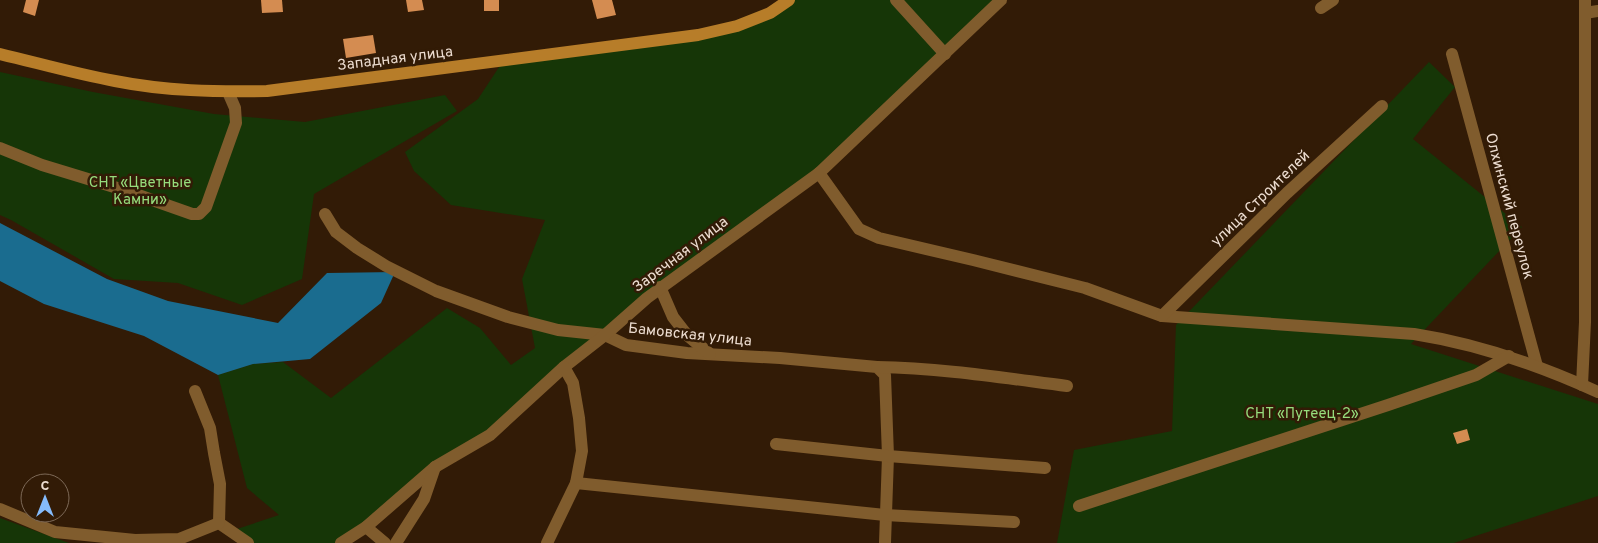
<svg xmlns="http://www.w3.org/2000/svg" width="1598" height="543" font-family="Overpass,sans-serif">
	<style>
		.green { fill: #163607 }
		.water { fill: #1a6c8f }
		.building { fill: #d48c51 }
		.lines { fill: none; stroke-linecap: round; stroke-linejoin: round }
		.minor { stroke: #805c2d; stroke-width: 12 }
		.secondary { stroke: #b77d29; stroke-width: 12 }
		.labels { text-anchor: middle; stroke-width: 5; stroke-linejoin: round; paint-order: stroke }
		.street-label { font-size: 15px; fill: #edddd1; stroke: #321b06 }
		.park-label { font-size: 15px; fill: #96dc7c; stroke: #321b06 }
	</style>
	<rect width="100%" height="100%" fill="#321b06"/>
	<g class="green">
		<path d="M789,0H1001L819,173L660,287L490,435L435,467L341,543H248L231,531L279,515L247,488L218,375L253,364L283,362L331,398L447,308L480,328L511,365L535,348L522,279L545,220L451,205L414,171L405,152L478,99L503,61L698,35Z"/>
		<path d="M1429,62L1455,87L1413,139L1522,227L1411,344L1598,404V496L1454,543H1057L1074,450L1172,431L1176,325Z"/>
		<path d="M0,72L93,92L214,114L305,122L445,95L457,111L314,194L302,279L242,305L178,283L114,279L11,220L0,215Z"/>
		<path d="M0,518L69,543H0Z"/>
	</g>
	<path class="water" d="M0,223L107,279L168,301L278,323L327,273L395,272L381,303L310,359L253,364L218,375L144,336L44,304L0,281Z"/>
	<g class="building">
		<path d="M26,0H39L35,16L23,12Z"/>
		<path d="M261,0H282L283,12L262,13Z"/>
		<path d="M406,0H422L424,10L408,12Z"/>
		<rect x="484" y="0" width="15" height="11"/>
		<path d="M592,0H612L616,15L597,19Z"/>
		<path d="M373,35L376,53L346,58L343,39Z"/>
		<path d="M1467,429L1470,440L1457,444L1453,433Z"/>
	</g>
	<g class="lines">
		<g class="minor">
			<path d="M896,0L945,54"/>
			<path d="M1321,8L1333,0"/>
			<path d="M1585,13L1598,11"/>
			<path d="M1452,54L1537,366"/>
			<path d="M0,148L42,165L124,190L192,214H199L206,207L236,123L235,108L228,92"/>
			<path d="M819,173L859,229L879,238L973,260L1085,288L1162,316L1414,334C1478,344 1539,365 1598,392"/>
			<path d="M325,214L336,232L357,248L386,266L436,291L508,317L558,330L605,335L626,345L687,353L780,358L877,367L885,375L888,456L885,543"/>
			<path d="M660,287L673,317L687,335L710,354"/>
			<path d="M1162,316L1287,193L1382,106"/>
			<path d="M877,367C941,368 1004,378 1067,386"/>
			<path d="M1582,385L1585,322V0"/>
			<path d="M195,391L210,428L214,453L220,484L219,523L248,543"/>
			<path d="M776,444L888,456L1045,468"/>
			<path d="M576,483L885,515L1014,522"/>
			<path d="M1079,506L1388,405L1476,375L1509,356"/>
			<path d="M0,509L55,532L135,540L179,539L219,523"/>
			<path d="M366,527L385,543"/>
			<path d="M341,543L366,527L435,467L490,435L564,367L605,335L647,298L819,173L1001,0"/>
			<path d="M396,543L424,499L435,467"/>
			<path d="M547,543L576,483L582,451L579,418L573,383L564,367"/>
		</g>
		<path class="secondary" d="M0,54C38,63 76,74 115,81C165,91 216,92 267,91L698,35L737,26L770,13L789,0"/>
	</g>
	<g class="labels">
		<g class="street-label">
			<text transform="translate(395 58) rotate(-7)" y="5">Западная улица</text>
			<text transform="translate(1260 198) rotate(-44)" y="5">улица Строителей</text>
			<text transform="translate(1510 206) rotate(75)" y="5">Олхинский переулок</text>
			<text transform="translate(680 254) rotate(-37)" y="5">Заречная улица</text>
			<text transform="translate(690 334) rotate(6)" y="5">Бамовская улица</text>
		</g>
		<g class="park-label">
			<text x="140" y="187">СНТ «Цветные<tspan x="140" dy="17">Камни»</tspan></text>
			<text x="1302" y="418">СНТ «Путеец-2»</text>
		</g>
	</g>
	<g transform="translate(45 498)"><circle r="24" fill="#321b06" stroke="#7d6957"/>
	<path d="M0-4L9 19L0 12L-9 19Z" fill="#85bbfb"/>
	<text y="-8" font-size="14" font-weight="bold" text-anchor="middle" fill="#edddd1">С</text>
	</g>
</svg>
